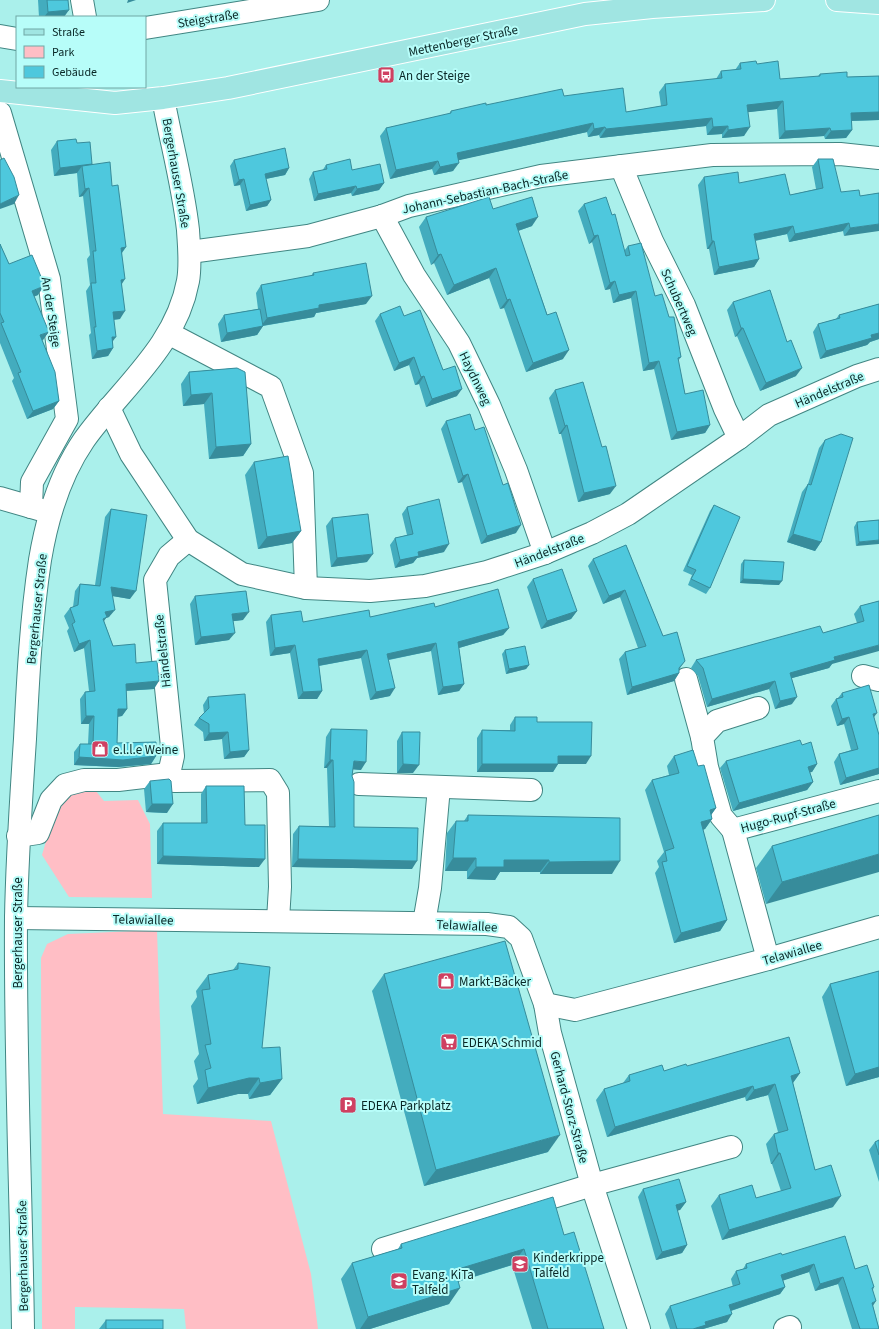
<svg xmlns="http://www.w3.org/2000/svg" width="879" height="1329" font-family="'Source Sans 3',sans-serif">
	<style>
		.green { fill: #ffbec5 }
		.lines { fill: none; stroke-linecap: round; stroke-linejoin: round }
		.minor-casing { stroke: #418683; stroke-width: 24 }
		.major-casing { stroke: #fff; stroke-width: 24 }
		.minor { stroke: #fff; stroke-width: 22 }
		.major { stroke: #a0e5e2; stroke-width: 22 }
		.wall { fill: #43acbe }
		.shaded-wall { fill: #378c9b }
		.building { fill: #4ec8dd; stroke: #378c9b }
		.labels { text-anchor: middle; stroke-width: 4; stroke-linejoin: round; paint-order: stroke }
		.street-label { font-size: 13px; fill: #092726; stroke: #b7fdf9 }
		.poi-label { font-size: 13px; fill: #092726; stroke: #b7fdf9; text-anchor: start }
	</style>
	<rect width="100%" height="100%" fill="#aaf0eb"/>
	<g class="green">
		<path d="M91,785L104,801L138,800L150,824L152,898L69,897L42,855L59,797Z"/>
		<path d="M157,930L163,1114L271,1121L311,1274L318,1329H186L184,1309L75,1307V1329H42L41,958L47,944L68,934Z"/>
	</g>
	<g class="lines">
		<g class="minor-casing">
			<g id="minor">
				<path d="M82,0L85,17"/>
				<path d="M145,28L318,0"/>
				<path d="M0,36L17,39"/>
				<path d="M0,113L49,279L67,419L32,482L31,507"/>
				<path d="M621,166L652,241L684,305L725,409L739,438"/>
				<path d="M382,216L414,275L459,343L489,405L516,470L545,553"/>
				<path d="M190,252L308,236L382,216L409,206L541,176L712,155L840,154L879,158"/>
				<path d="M170,334L271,387L302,473L306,588"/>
				<path d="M109,408L131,454L188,540L242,574L306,588L370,591L425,586L487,572L545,553L592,533L628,514L739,438L769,415L857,376L879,369"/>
				<path d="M0,498L45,511"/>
				<path d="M863,676L879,680"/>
				<path d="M686,679L702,737"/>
				<path d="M169,774L174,781L270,780L278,793L280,887L278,920"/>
				<path d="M169,774L173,756L155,580L169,556L188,540"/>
				<path d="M359,784L531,790"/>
				<path d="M733,830L721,816L707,767L702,737L717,721L758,708"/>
				<path d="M18,836L38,833L51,800L65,785L84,780H118L169,774"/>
				<path d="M16,918L487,924L509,927L521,938L545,1004L550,1033L592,1185L639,1329"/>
				<path d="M424,923L430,888L439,787"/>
				<path d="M768,959L733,830L879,791"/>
				<path d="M545,1004L575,1010L768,959L879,927"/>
				<path d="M383,1249L592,1185L731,1147"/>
				<path d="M23,1329C21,1192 15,1055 16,918C17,858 21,799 25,739C28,679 31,619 40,560C47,518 60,475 84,440C121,388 176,347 188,281C191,265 189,247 188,230C183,185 171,142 163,98"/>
				<path d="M785,1329L790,1327"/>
			</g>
		</g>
		<g class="major-casing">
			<g id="major">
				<path d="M837,0L879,3"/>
				<path d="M0,91L115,103L163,98L228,88L585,14L652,7L764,0"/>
			</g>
		</g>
		<use href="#minor" class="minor"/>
		<use href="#major" class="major"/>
	</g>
	<g class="wall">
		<path d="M38,0H68L64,17H39Z"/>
		<path d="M740,63L757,64L780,79L817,77L820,74L847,77L879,76V120L852,121V130L846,138L825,139L824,136L779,139L777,109L748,112L744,136L722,138V134L707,135L706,126L600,138L599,135L588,137L587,132L458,160L453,171L434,175L432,169L390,179L380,136L386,128L449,114L451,111L486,105L564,96L626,112L661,106L659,92L665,84L716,79L721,71L735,70Z"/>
		<path d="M57,141L77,143L92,164L112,186L126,247L122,253V284L120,319L114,320L113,341V348L108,356L92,359L89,335L91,333L86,291L90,285L87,259L90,255L83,196L79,197L77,173L54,176L51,150Z"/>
		<path d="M818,159L841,192L860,196L879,193L844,236L843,231L789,242L787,234L755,241L759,259L754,267L714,275L709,249H707L698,185L704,177L739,183L790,195L816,189L812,167Z"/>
		<path d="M234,160L289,168L285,175L266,179L271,200L267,206L246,211L240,185L234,186L230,166Z"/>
		<path d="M326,165L352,170L384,183L379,190L352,196L351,193L314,201L309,179L313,172L322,171Z"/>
		<path d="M584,204L624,251L628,246L655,296L681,357L678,361L685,394L710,425L705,433L671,440L654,369L643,371L631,298L613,303L610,289L605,290L592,242L589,244L578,211Z"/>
		<path d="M493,209L532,226L518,231L563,359L526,372L504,308L500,309L489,278L447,295L434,263L431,265L419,227L426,217Z"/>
		<path d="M0,244L9,264L38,295L34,296L43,340H42L59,401L53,409L27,419L12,381L14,378L0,343Z"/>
		<path d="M313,273L366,304L316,313L314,317L263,326L257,335L221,342L218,324L224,315L258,309L256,293L261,285L311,276Z"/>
		<path d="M733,302L796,376L760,391L737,336L735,337L727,310Z"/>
		<path d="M879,304V339L870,342L867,345L820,359L813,332L818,324L836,319L839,315Z"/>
		<path d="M380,314L404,316L443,370L457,396L426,407L419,384L415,385L409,365L394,371L375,321Z"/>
		<path d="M237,368L251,444L243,456L209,459L204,404L183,406L181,384L189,372Z"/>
		<path d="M555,390L610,494L578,502L561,434H559L549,398Z"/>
		<path d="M446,421L516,533L481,544L462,482L458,483L441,429Z"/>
		<path d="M825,440L821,542L815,551L787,542L802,492L808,484L819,448Z"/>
		<path d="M254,462L301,531L292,543L258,549L245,475Z"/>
		<path d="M714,505L710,588L706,594L688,585L692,575L683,571L710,511Z"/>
		<path d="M407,507L444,552L417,558L413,563L395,568L390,545L395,538L407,535L402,514Z"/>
		<path d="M111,509L130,599L113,596L109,617L106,618L104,621L113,646L136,663L154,689L126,691L127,709L122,716L118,717L117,743L156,756L151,764L118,767L74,765V752L80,744H88L89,724H81L80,699L85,692L89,691L84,648L74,652L67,631L69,628L64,616L70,608L73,607L75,591L80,584L95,585L105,517Z"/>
		<path d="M332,518L367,562L331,567L326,526Z"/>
		<path d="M879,520L856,546L854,527L857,522Z"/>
		<path d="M626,545L663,636L679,669V673L674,681L627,695L619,659L625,652L638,648L620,597L603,604L588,566L593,559Z"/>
		<path d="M744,560L779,585L740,583L741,564Z"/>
		<path d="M533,579L577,611L571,619L541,629L527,587Z"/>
		<path d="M195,596L243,620L233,621L229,640L195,645L190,604Z"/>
		<path d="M879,601L829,668L792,678V704L775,709L769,689L707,707L698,676L691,668L696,660L823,633L857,623L854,614L860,606Z"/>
		<path d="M435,607L509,628L503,635L459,648L464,684L459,691L438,695L431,651L389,660L390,696L370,700L361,658L319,666L322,691L317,699H298L290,653L270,656L266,622L271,615L303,622L370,617Z"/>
		<path d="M505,650L529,665L526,669L506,674L502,654Z"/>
		<path d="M842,693L874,717L879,735V774L840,785L834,762L839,754L851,750L844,724L837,726L831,706L836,699L838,698Z"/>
		<path d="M208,697L249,750L244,757L224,759L222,739L204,741L203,732L194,725L199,718L204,713L203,705Z"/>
		<path d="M515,717L537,722L586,764H558L553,772H477V738L482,730H510V725Z"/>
		<path d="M331,729L361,770L353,769L352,776L354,827L412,869L292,867L293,834L299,826H329L327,768H324L326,737Z"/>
		<path d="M402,732L413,773H397V741Z"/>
		<path d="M802,745L817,764L812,772H810L813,782L807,790L733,811L720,768L726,761Z"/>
		<path d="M674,756L698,766L716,808L711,815L712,819L705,829L703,830L727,920L720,931L674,943L655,873L659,867L657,861L664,852L645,790L652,780L669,775L667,766Z"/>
		<path d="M150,781L167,813L146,812L144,789Z"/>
		<path d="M206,786L245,825L259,867L157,864V831L163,823H201V794Z"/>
		<path d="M468,815L612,874H540V872H500L495,880L467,879V871H445L447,833L456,821H464Z"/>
		<path d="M879,815L766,904L756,868L772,846Z"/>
		<path d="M238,963L262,1048L282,1079L270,1095L249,1099L248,1094H238L197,1104L193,1086L198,1079L194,1061L199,1054L191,1006L197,997L196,991L208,975L233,970Z"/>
		<path d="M879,971V1077L846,1086L822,997L830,984Z"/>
		<path d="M384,974L548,1152L424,1186L372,991Z"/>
		<path d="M687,1066L800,1073L793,1083L815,1170L833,1207L722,1240L711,1206L719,1195L756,1198L781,1191L772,1164H771L766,1144L774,1134L778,1132L768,1095L746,1101L745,1097L607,1137L596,1100L604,1089L623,1083L629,1075L664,1071Z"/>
		<path d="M879,1140V1182L869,1150L875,1142Z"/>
		<path d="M643,1189L686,1202L680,1210H677L687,1245L682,1253L656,1260L638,1197Z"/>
		<path d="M564,1235L604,1329H532L512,1265L458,1282L449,1304L370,1329H356L341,1279L352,1263L398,1249L401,1244Z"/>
		<path d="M782,1255L855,1269L874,1287L873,1290V1306L879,1329H852L838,1284L815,1291L809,1272L783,1280L785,1287L780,1294L731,1311L727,1322L703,1329H670L665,1314L670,1306L733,1287L731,1279L736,1271L743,1269L746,1264Z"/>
		<path d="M106,1320L163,1329H99Z"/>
	</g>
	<g class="shaded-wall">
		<path d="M128,0H136L127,3Z"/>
		<path d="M69,10L64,17H44L48,12Z"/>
		<path d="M783,101L777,109L741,113L747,105Z"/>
		<path d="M879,112V120L845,121L851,113Z"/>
		<path d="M712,118L706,126L600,138L606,129Z"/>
		<path d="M593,123L587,132L451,162L457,153Z"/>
		<path d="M728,126L722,134L707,135L713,127Z"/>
		<path d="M605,127L599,135L588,137L594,129Z"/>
		<path d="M750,127L744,136L722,138L728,130Z"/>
		<path d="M830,128L824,136L779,139L785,131Z"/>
		<path d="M852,130L846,138L825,139L831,131Z"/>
		<path d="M438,161L432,169L390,179L396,170Z"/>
		<path d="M459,163L453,171L434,175L440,167Z"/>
		<path d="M92,164L86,172L82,166L77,173L54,176L60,168Z"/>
		<path d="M289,168L285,175L260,180L265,174Z"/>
		<path d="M244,179L240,185L234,186L239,180Z"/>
		<path d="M384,183L379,190L352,196L357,189Z"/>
		<path d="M356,186L351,193L314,201L318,194Z"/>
		<path d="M89,188L83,196L79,197L85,189Z"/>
		<path d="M19,195L14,204L0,209V204Z"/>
		<path d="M271,200L267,206L246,211L250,205Z"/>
		<path d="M538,217L532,226L509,234L516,224Z"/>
		<path d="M849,223L843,231L789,242L795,234Z"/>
		<path d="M879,224V231L844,236L850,228Z"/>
		<path d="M793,226L787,234L748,242L754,234Z"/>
		<path d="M598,235L592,242L589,244L594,236Z"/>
		<path d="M712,241H714L709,249H707Z"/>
		<path d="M126,247L120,255L121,248Z"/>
		<path d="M441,254L434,263L431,265L438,255Z"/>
		<path d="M759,259L754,267L714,275L719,267Z"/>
		<path d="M496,268L489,278L447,295L454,285Z"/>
		<path d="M125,279L120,287L121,280Z"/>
		<path d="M615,281L610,289L605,290L610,283Z"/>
		<path d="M44,286L38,295L26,300L32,291Z"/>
		<path d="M636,291L631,298L613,303L619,295Z"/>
		<path d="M372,296L366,304L316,313L314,317L261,326L267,318L319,305Z"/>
		<path d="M510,299L504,308L500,309L507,300Z"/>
		<path d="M125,311L120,319L107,320L113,312Z"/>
		<path d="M263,326L257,335L221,342L227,333Z"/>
		<path d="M741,328H743L737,336L735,337Z"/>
		<path d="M49,332L43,340L35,343L40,335Z"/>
		<path d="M879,333V339L870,342L867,345L820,359L826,351L871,335Z"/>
		<path d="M112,337H116L110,345Z"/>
		<path d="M113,348L108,356L92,359L97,351Z"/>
		<path d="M569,350L563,359L526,372L533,363Z"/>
		<path d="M414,357L409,365L394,371L399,363Z"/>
		<path d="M659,361L654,369L643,371L649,363Z"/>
		<path d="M802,368L796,376L760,391L766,383Z"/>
		<path d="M424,376L419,384L415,385L421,377Z"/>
		<path d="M462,389L457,396L426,407L432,399Z"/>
		<path d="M212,393L204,404L183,406L191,395Z"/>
		<path d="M59,401L53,409L27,419L33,411Z"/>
		<path d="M567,425L561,434H559L565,426Z"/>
		<path d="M710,425L705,433L671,440L677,432Z"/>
		<path d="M251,444L243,456L209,459L216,447Z"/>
		<path d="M468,474L462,482L458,483L463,476Z"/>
		<path d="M616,486L610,494L578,502L584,493Z"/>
		<path d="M521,525L516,533L481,544L487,536Z"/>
		<path d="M301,531L292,543L258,549L267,537Z"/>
		<path d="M793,534L821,542L815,551L787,542Z"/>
		<path d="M879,540V544L856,546L859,542Z"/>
		<path d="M449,544L444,552L417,558L413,563L395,568L400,560L418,552Z"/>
		<path d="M373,554L367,562L331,567L337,558Z"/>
		<path d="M743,579L782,581L779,585L740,583Z"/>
		<path d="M111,587L136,591L130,599L106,595Z"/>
		<path d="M625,590L620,597L603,604L609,596Z"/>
		<path d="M115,610L109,617L106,618L101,625L105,612Z"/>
		<path d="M577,611L571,619L541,629L547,621Z"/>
		<path d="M249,612L243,620L227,622L232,614Z"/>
		<path d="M509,628L503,635L452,650L458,642Z"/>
		<path d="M235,633L229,640L195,645L201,637Z"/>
		<path d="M90,640L84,648L74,652L79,644Z"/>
		<path d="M436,643L431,651L382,661L387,654Z"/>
		<path d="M295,645L290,653L270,656L275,648Z"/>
		<path d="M879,645V651L832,664L829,668L785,680L790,673L834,657Z"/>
		<path d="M367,650L361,658L312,667L318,659Z"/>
		<path d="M685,661L675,675L679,673L674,681L627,695L632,687L679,668Z"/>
		<path d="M529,665L526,669L506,674L509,669Z"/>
		<path d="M159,681L154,689L121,691L126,684Z"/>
		<path d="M775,681L769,689L707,707L712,699Z"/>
		<path d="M464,684L459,691L438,695L443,687Z"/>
		<path d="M395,688L390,696L370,700L376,692Z"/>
		<path d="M322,691L317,699H298L303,692Z"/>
		<path d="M797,697L792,704L775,709L780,701Z"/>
		<path d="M118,709H127L122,716L113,717Z"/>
		<path d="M877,713L872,720L873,714Z"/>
		<path d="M86,716H94L89,724H81Z"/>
		<path d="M849,717L844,724L837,726L842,719Z"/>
		<path d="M228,732L222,739L204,741L209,733Z"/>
		<path d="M249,750L244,757L224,759L230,752Z"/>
		<path d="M156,756L151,764L118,767L74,765L79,757Z"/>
		<path d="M558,756H591L586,764H553Z"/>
		<path d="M330,760H333L327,768H324Z"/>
		<path d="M354,761L366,762L361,770L348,769Z"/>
		<path d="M403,764L419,765L413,773H397Z"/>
		<path d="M482,764H558L553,772H477Z"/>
		<path d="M817,764L812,772L802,774L808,767Z"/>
		<path d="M879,768V774L840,785L846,778Z"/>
		<path d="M813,782L807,790L733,811L739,803Z"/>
		<path d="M152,804H173L167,813L146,812Z"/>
		<path d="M716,808L709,818L710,810Z"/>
		<path d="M712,819L705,829L694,832L701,822Z"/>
		<path d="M879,854V872L766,904L782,882Z"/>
		<path d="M163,856L265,859L259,867L157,864Z"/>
		<path d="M453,858H476L467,871H445Z"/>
		<path d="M298,859L417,861L412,869L292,867Z"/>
		<path d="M504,860H549L540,872H500L495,880L467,879L476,867Z"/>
		<path d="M620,861L612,874H540L549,862Z"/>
		<path d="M727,920L720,931L674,943L681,933Z"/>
		<path d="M879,1067V1077L846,1086L855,1074Z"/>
		<path d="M800,1073L792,1084L791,1076Z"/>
		<path d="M249,1078H259L248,1094H238L197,1104L208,1088Z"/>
		<path d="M282,1079L270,1095L249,1099L260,1083Z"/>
		<path d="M775,1084L768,1095L746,1101L754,1090Z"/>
		<path d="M753,1086L745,1097L607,1137L615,1127Z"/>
		<path d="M560,1135L548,1152L424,1186L436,1170Z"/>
		<path d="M778,1153H780L772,1164H771Z"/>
		<path d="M841,1196L833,1207L722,1240L729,1230Z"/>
		<path d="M686,1202L680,1210L670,1213L676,1205Z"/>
		<path d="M687,1245L682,1253L656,1260L662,1252Z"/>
		<path d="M524,1249L512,1265L443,1286L455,1270Z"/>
		<path d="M814,1264L809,1272L776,1283L781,1275Z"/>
		<path d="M843,1277L838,1284L815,1291L820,1284Z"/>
		<path d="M785,1287L780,1294L724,1313L729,1305Z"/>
		<path d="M460,1288L449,1304L370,1329H360L368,1317Z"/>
		<path d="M876,1301L871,1309L872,1303Z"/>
		<path d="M732,1314L727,1322L703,1329H693L705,1322Z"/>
	</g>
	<g class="building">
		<path d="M47,0H68L69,10L48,12Z"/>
		<path d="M756,61L757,64L778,61L780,79L820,76V74L847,72V77L879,76V112L851,113L852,130L831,131L830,128L785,131L783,101L747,105L750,127L728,130V126L713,127L712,118L606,129L605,127L594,129L593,123L457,153L459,163L440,167L438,161L396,170L386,128L451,113V111L486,103V105L562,89L564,96L623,88L626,112L667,105L665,84L722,78L721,71L741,69L740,63Z"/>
		<path d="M76,139L77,143L90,142L92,164L60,168L57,141Z"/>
		<path d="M285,148L289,168L265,174L271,200L250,205L244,179L239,180L234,160Z"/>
		<path d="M4,158L14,177L19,195L0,204V160Z"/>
		<path d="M350,159L352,170L380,164L384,183L357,189L356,186L318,194L313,172L327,169L326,165Z"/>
		<path d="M818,159H833L841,192L859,190L860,196L879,193V224L850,228L849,223L795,234L793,226L754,234L759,259L719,267L714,241H712L704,177L738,172L739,183L785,174L790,195L823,188Z"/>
		<path d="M110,162L112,186L118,185L126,247L121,248L125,279L121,280L125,311L113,312L116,337H112L113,348L97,351L94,327H96L91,283H96L93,251H96L89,188L85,189L82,166Z"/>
		<path d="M489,197L493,209L532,197L538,217L516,224L547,315L556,312L569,350L533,363L510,299L507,300L496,268L454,285L441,254L438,255L426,217Z"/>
		<path d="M606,197L612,215L615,214L626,256L630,255L628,246L641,243L655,296L662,294L669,317H674L681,357L678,358L685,394L703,390L710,425L677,432L659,361L649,363L636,291L619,295L615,281L610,283L598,235L594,236L584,204Z"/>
		<path d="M0,244L9,264L32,255L44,284V286L32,291L49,332L40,335L55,372L59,401L33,411L18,373L21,372L1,323L4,322L0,313Z"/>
		<path d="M366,263L372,296L319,305V308L267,318L261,285L314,275L313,273Z"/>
		<path d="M770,290L787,342L791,340L802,368L766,383L743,328H741L733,302Z"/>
		<path d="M879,304V333L871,335L872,338L826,351L818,324L840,318L839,315Z"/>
		<path d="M400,306L404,316L420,310L443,370L455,366L462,389L432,399L424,376L421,377L414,357L399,363L380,314Z"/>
		<path d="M260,309L263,326L227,333L224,315Z"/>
		<path d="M237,368L245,372L251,444L216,447L212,393L191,395L189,372Z"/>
		<path d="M583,382L602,447L606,446L616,486L584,493L567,425L565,426L555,390Z"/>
		<path d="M470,414L475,430L484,427L503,485L508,483L521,525L487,536L468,474L463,476L446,421Z"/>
		<path d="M841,434L853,438L821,542L793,534L808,484L811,485L825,440Z"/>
		<path d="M288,456L301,531L267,537L254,462Z"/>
		<path d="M439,499L449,544L418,552L419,556L400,560L395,538L413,534L407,507Z"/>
		<path d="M714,505L740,517L710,588L691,579L696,570L687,566Z"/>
		<path d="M111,509L147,515L136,591L111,587L115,610L105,612L107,617L103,619L113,646L135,644L136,663L157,661L159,681L126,684L127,709H118L117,743L156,742V756L123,760L79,757L80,744H93L94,716H86L85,692L95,691L90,640L79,644L72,624L75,622L70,608L78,605L80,584L100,586Z"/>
		<path d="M368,514L373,554L337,558L332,518Z"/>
		<path d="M879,520V540L859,542L857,522Z"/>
		<path d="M626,545L663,636L677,632L685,661L679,668V673L632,687L625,652L646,646L625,590L609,596L593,559Z"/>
		<path d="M744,560L784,562L782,581L743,579Z"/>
		<path d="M562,569L577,611L547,621L533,579Z"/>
		<path d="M498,589L509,628L458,642L464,684L443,687L436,643L387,654L395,688L376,692L367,650L318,659L322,691L303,692L295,645L275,648L271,615L301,611L303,622L369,610L370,617L434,603L435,607Z"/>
		<path d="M246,591L249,612L232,614L235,633L201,637L195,596Z"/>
		<path d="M879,601V645L834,657L835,660L790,673L797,697L780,701L775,681L712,699L703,668L696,660L820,626L823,633L864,621L860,606Z"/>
		<path d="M525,646L529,665L509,669L505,650Z"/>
		<path d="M869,685L877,713L873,714L879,735V768L846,778L839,754L858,749L849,717L842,719L836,699L843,697L842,693Z"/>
		<path d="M245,694L249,750L230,752L228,732L209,733V724L199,718L209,708L208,697Z"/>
		<path d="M515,717H537V722H592L591,756H558V764H482V730L515,731Z"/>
		<path d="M331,729L367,730L366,762L354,761L352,776L354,782V827L418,828L417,861L298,859L299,826L335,827L333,760H330Z"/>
		<path d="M402,732H420L419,765L403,764Z"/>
		<path d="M800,740L802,745L811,742L817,764L808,767L813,782L739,803L726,761Z"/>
		<path d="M693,750L698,766L704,765L716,808L710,810L712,819L701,822L727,920L681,933L662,862L667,861L665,851L674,848L652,780L679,773L674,756Z"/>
		<path d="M169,779L171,781L173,804H152L150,781Z"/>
		<path d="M206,786H244L245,825H265V859L163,856V823H207Z"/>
		<path d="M468,815L620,818V861L549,862V860H504V867H476V858H453L456,821H468Z"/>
		<path d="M879,815V854L782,882L772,846Z"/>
		<path d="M505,941L560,1135L436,1170L384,974Z"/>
		<path d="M238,963L270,967L262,1048L280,1047L282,1079L260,1083L259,1078H249L208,1088L205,1070L211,1068L205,1045L211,1044L202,990L210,989L208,975L238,969Z"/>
		<path d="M879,971V1067L855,1074L830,984Z"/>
		<path d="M789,1037L800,1073L791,1076L815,1170L831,1165L841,1196L729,1230L719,1195L752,1185L756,1198L791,1188L780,1153H778L774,1134L788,1130L775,1084L754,1090L753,1086L615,1127L604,1089L630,1081L629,1075L662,1065L664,1071L686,1064L687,1066Z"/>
		<path d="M879,1140V1155L875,1142Z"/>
		<path d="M679,1179L686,1202L676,1205L687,1245L662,1252L643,1189Z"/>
		<path d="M553,1197L564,1235L574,1232L604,1329H548L524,1249L455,1270L460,1288L368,1317L352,1263L402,1248L401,1244Z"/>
		<path d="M845,1236L855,1269L867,1265L874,1287L872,1288L876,1301L872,1303L879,1329H860L843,1277L820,1284L814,1264L781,1275L785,1287L729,1305L732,1314L705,1322L706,1325L693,1329H677L670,1306L740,1284L736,1271L747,1268L746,1264L781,1253L782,1255Z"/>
		<rect x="106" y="1320" width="57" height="9"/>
	</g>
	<defs>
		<g id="bus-square" transform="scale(0.9)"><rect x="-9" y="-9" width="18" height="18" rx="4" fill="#cf4061" stroke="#b7fdf9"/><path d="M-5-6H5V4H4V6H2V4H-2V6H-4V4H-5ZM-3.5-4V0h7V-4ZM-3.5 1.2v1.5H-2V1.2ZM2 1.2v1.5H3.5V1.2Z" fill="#fff"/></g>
		<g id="shop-square" transform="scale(0.9)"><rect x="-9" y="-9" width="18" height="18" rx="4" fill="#cf4061" stroke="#b7fdf9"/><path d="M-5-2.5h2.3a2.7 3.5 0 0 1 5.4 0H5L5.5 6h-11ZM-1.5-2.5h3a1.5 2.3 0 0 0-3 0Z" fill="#fff"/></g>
		<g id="supermarket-square" transform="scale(0.9)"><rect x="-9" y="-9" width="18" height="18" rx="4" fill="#cf4061" stroke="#b7fdf9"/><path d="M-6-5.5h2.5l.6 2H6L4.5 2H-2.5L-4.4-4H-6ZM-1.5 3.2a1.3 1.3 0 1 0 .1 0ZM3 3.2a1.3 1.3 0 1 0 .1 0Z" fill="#fff"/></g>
		<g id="parking-square" transform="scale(0.9)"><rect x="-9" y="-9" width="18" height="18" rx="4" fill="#cf4061" stroke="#b7fdf9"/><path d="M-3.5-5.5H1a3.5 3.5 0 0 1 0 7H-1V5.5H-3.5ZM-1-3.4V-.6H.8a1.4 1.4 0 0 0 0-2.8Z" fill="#fff"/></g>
		<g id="school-square" transform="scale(0.9)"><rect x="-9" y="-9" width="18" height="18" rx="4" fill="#cf4061" stroke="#b7fdf9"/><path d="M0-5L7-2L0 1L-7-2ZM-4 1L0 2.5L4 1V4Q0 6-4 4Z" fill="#fff"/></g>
	</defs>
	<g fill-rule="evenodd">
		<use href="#bus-square" x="386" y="75"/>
		<use href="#shop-square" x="100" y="749"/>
		<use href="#shop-square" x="446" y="981"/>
		<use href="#supermarket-square" x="449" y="1042"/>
		<use href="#parking-square" x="348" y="1105"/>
		<use href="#school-square" x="520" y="1264"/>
		<use href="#school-square" x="399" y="1281"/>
	</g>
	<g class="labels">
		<g class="street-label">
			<text transform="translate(208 18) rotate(-9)" y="5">Steigstraße</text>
			<text transform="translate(463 40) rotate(-12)" y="5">Mettenberger Straße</text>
			<text transform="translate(177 173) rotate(80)" y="5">Bergerhauser Straße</text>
			<text transform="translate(485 191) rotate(-12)" y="5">Johann-Sebastian-Bach-Straße</text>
			<text transform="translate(680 302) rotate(66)" y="5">Schubertweg</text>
			<text transform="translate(52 312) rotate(81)" y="5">An der Steige</text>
			<text transform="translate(476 378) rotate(64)" y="5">Haydnweg</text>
			<text transform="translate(829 389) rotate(-23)" y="5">Händelstraße</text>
			<text transform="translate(549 550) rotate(-21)" y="5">Händelstraße</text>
			<text transform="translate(36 609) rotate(-84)" y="5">Bergerhauser Straße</text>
			<text transform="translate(162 651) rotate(-96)" y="5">Händelstraße</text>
			<text transform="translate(788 815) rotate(-15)" y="5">Hugo-Rupf-Straße</text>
			<text transform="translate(143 919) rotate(1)" y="5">Telawiallee</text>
			<text transform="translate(467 925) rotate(3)" y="5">Telawiallee</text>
			<text transform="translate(17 933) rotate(-90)" y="5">Bergerhauser Straße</text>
			<text transform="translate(792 952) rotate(-16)" y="5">Telawiallee</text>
			<text transform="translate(570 1107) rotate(75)" y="5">Gerhard-Storz-Straße</text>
			<text transform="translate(22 1256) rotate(-91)" y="5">Bergerhauser Straße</text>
		</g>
		<g class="poi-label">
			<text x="399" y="80">An der Steige</text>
			<text x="113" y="754">e.l.l.e Weine</text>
			<text x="459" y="986">Markt-Bäcker</text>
			<text x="462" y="1047">EDEKA Schmid</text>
			<text x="361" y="1110">EDEKA Parkplatz</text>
			<text x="533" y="1262">Kinderkrippe<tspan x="533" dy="15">Talfeld</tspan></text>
			<text x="412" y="1279">Evang. KiTa<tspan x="412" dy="15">Talfeld</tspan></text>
		</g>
	</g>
	<rect x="16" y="16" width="130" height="72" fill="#b7fdf9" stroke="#71a7a5"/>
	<rect x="24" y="29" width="20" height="6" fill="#a0e5e2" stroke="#71a7a5"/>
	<text x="52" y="36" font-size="12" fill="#092726">Straße</text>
	<rect x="24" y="46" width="20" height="12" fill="#ffbec5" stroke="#71a7a5"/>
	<text x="52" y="56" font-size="12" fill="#092726">Park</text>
	<rect x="24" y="66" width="20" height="12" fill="#4ec8dd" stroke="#71a7a5"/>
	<text x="52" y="76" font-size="12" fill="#092726">Gebäude</text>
</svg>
